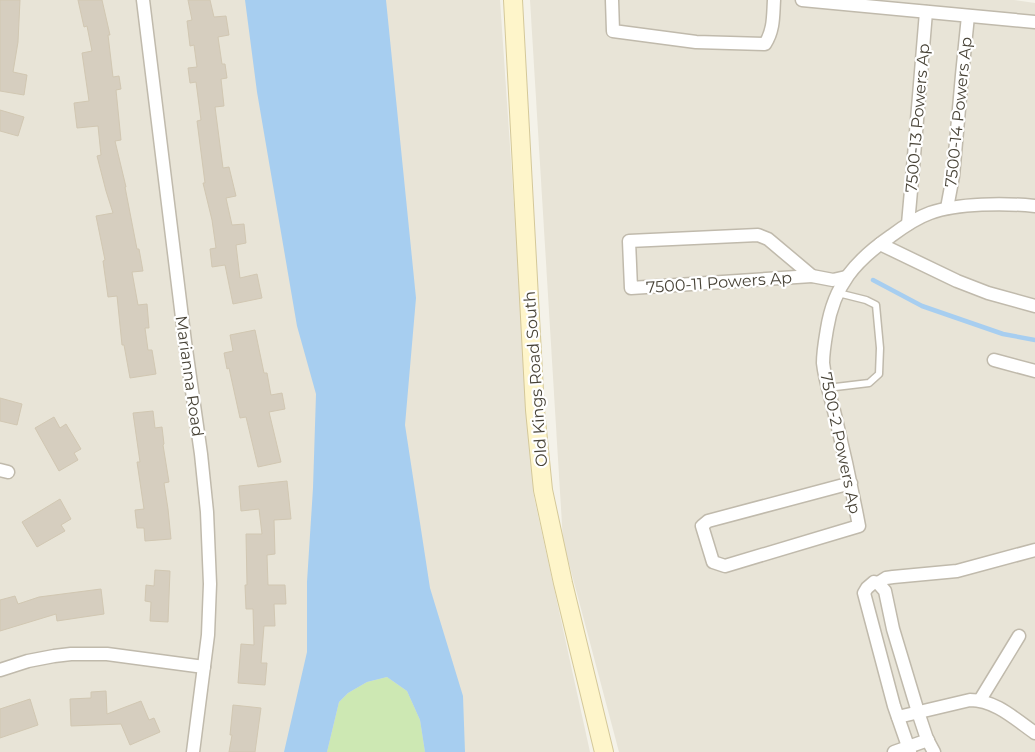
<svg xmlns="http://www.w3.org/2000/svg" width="1035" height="752" font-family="Montserrat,sans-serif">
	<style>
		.residential { fill: #e8e4d7 }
		.green { fill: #cde8b3 }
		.water { fill: #a7cef0 }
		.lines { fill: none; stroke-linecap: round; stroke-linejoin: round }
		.stream { stroke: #a7cef0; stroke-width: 4.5 }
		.building { fill: #d6cebf; stroke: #d1c7b2 }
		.lane-casing { stroke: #c0baac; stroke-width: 9 }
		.street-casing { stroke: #c0baac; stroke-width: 15 }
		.secondary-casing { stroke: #d4c899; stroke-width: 20 }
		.lane { stroke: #fff; stroke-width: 6 }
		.street { stroke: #fff; stroke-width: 12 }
		.secondary { stroke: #fef5ca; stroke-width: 18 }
		.labels { text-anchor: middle; stroke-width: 4.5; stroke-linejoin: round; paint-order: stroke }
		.street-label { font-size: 16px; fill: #484337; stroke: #fff }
	</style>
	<rect width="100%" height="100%" fill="#f4f2e9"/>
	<g class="residential">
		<path d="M0,0H500L534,497L590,752H0Z"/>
		<path d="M530,0H1014L1035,3V752H619L563,541Z"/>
	</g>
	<path class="green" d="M387,677L407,691L420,720L425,752H327L339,702L348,693L367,682Z"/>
	<path class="water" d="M245,0H386L416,298L405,425L430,588L463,696L465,752H425L420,720L407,691L387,677L367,682L348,693L339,702L327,752H284L307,652V582L313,488L316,394L297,326L257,92Z"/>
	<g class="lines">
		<path class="stream" d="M873,280L922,306L1003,334L1035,340"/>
	</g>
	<g class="building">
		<path d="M0,0H20L18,42L13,72L27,75L24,95L0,91Z"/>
		<path d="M78,0H102L110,35H108L113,77L119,76L121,89L116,90L121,140L115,141L126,187H125L137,249H139L143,271L132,272L138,305L147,304L149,328H145L148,350H152L156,374L130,378L124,345H122L117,296L108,297L103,261L105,260L96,216L113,213L106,191L97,156L101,155L98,126L77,128L74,103L89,101L82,53L92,51L87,26L84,27Z"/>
		<path d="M188,0H210L214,17L226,16L229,35L218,37L222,64H225L227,78L221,79L224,106L215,107L223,168L229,167L236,196L226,198L232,225L244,224L246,243L236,245L240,278L257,274L262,298L233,304L225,265L212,267L210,249L216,248L212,220L203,183H205L197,121L201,120L196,82L190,83L188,68L197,67L194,45L190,46L187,21L192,20Z"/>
		<path d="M0,110L24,117L18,136L0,131Z"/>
		<path d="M255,330L264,373H267L271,395L282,393L285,409L269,412L281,462L258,467L246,417L240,418L229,368L227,369L224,353L233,351L230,335Z"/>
		<path d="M0,398L22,404L17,425L0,421Z"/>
		<path d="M153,411L155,428L162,427L164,444L163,445L169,482L164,483L168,509L171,539L145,541L144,528H137L135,510L144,509L137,462H140L133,413Z"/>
		<path d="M54,417L60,428L66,424L81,449L74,453L78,460L59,471L35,428Z"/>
		<path d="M287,481L291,519L274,520L275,554L267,555L268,585H285L286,604H274L275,626H264L261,663H267L265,685L238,683L241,644L254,645L253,609H246L245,585H247L246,534H262L259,509L241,511L239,486Z"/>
		<path d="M60,499L71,519L61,525L65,531L37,547L22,522Z"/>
		<path d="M155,570L170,571L168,622L150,621L151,602L145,601L146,585L154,586Z"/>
		<path d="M101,589L104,614L57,621L56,614L0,631V600L15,596L18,604L39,597Z"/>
		<path d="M106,691L107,714L141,701L149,720L154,718L160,732L130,745L121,724L71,726L70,699L91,698V692Z"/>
		<path d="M30,699L38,725L0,738V709Z"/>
		<path d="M233,705L261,708L255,752H229L232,735H230Z"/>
	</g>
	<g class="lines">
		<g class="lane-casing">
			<path id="lane" d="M827,388L869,383L879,374L880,348L876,305L866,300L838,293"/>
		</g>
		<g class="street-casing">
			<g id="street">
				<path d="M143,0L185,342L201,454L207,512L210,584L208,635L193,752"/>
				<path d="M612,0L613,31L696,42L765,44C774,30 773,16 774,0"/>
				<path d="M802,0L1035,22"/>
				<path d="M947,208L953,176L962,75L968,16"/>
				<path d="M908,224L913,168L926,12"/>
				<path d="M758,235L768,239L812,276L631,288L629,241Z"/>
				<path d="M880,244L957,281L988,293L1035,306"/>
				<path d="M812,276L833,280L846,277"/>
				<path d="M994,360L1035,371"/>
				<path d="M0,470L8,472"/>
				<path d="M851,483L708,521L702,526L713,562L725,566L859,526C852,489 844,452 835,415C831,398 825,381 823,363C823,352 825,341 827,329C834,285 855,261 891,236C903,227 916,218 930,213C958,203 1005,203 1035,206"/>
				<path d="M878,583L886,578L893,577L957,571L1035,550"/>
				<path d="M0,670L28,661L54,656L71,654H107L204,667"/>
				<path d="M980,700L1019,636"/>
				<path d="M898,717L970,700C995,700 1015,719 1035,733"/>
				<path d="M894,752L928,740"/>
				<path d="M910,752L894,706L864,593L867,588L874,582L878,583L885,591L893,629L918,712L927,739L934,752"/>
			</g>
		</g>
		<g class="secondary-casing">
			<path id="secondary" d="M513,0L535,410L543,490L563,583L604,752"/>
		</g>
		<use href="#lane" class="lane"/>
		<use href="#street" class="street"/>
		<use href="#secondary" class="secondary"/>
	</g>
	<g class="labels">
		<g class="street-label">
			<text transform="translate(958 112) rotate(-84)" y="6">7500-14 Powers Ap</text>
			<text transform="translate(917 118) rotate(-85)" y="6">7500-13 Powers Ap</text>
			<text transform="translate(719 282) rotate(-4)" y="6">7500-11 Powers Ap</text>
			<text transform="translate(190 376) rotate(82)" y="6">Marianna Road</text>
			<text transform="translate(535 379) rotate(-94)" y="6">Old Kings Road South</text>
			<text transform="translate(841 443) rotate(78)" y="6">7500-2 Powers Ap</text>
		</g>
	</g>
</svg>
